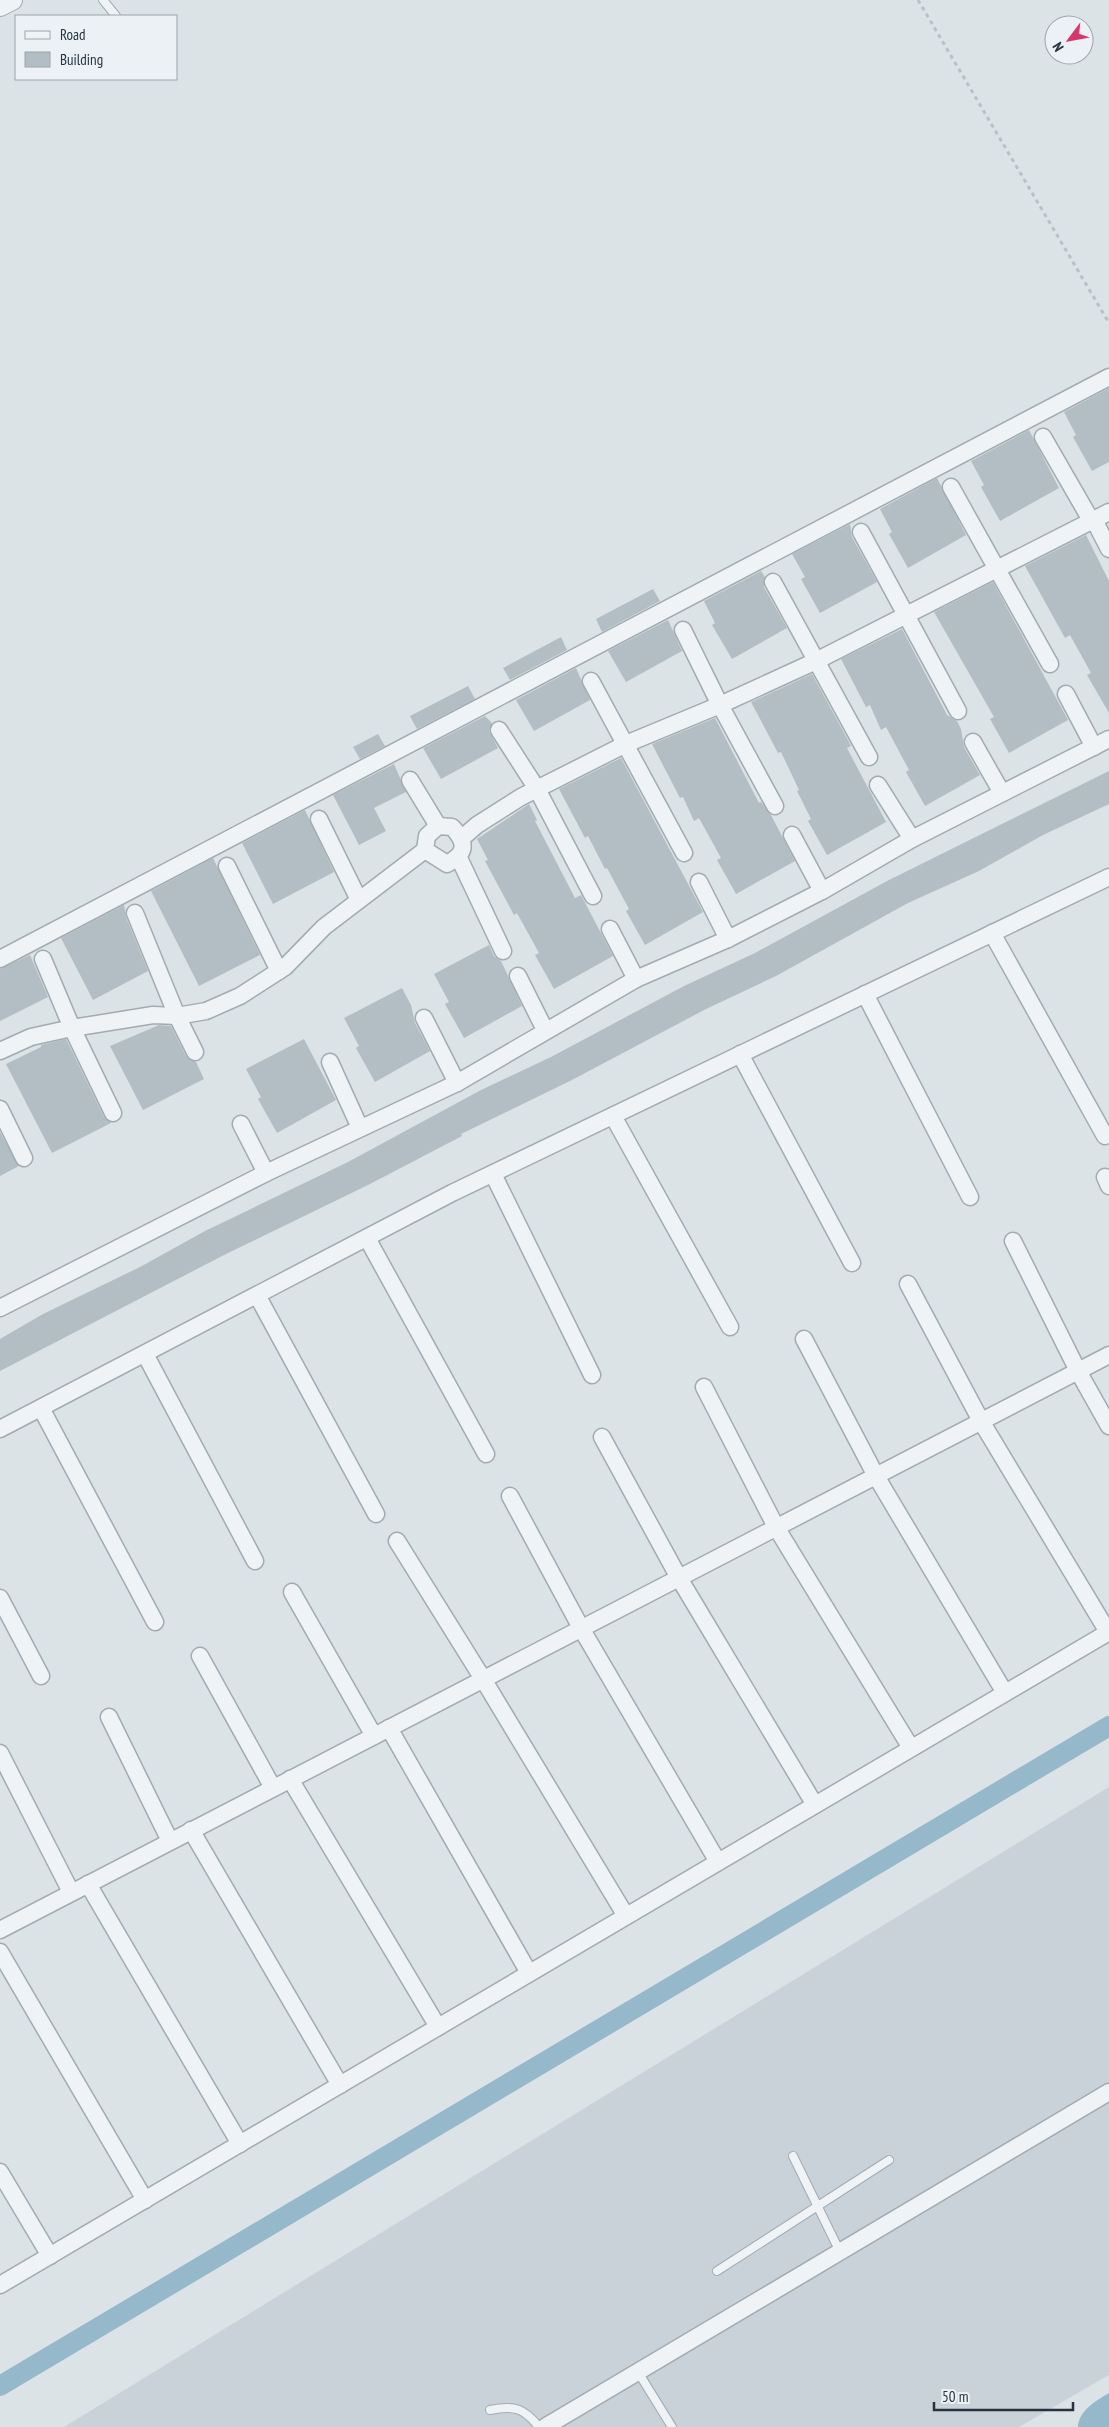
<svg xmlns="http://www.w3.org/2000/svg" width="1109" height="2427" font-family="'PT Sans Narrow',sans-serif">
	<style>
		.built { fill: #cad2d9 }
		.water { fill: #95b8ca }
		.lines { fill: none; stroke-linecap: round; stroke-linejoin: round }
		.canal { stroke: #95b8ca; stroke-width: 20 }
		.building { fill: #b3bdc4 }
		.service-casing { stroke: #a1abb1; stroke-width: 10 }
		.minor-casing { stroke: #a1abb1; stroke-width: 19 }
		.tertiary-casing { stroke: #a1abb1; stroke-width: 22 }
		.path { stroke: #bac1c6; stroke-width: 3; stroke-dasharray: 4 4; stroke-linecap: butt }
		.service { stroke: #eff3f6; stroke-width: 8 }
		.minor { stroke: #eff3f6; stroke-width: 16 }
		.tertiary { stroke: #eff3f6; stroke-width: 20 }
	</style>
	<rect width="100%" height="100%" fill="#dce3e7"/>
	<path class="built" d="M1109,1787V2375L1019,2427H64Z"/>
	<path class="water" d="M1109,2393V2427H1078C1079,2410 1096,2401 1109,2393Z"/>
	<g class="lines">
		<path class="canal" d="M0,2386L1109,1726"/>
	</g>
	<g class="building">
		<path d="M1109,388V462L1092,471L1073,437L1076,435L1064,412Z"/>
		<path d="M1029,430L1059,488L1000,521L981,487L984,485L971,461Z"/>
		<path d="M937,478L966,535L908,568L889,534L892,532L880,509Z"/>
		<path d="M850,524L852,537L877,582L820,613L801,579L805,577L792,554Z"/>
		<path d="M1086,535L1109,581V713L1087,675L1091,673L1070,635L1065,638L1025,566Z"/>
		<path d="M761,571L765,577L764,587L787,628L732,659L712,625L715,623L704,601Z"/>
		<path d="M993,582L1068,720L1009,753L990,719L994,717L934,612Z"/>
		<path d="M653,589L660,601L602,632L596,619Z"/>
		<path d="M668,620L682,651L626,682L608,651Z"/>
		<path d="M902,629L947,715L957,721L961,729L964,747L980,775L925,806L906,772L909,770L886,727L881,730L870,705L866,707L841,659Z"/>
		<path d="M561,637L567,650L510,680L503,668Z"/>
		<path d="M576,668L590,700L534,731L516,700Z"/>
		<path d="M812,674L848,740L851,746L847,748L886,822L827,855L808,821L811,819L797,791L799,790L781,752L778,753L751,702Z"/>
		<path d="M468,686L475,699L417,729L410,716Z"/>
		<path d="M485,716L492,723L489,731L498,748L441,779L423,748Z"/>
		<path d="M715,718L759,803L761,802L771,815L795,861L736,894L717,860L721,858L699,818L694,821L683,797L680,798L652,744Z"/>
		<path d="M378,734L385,746L360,759L353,747Z"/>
		<path d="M621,758L703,912L645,945L626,911L629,909L607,868L605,869L588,836L585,838L559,789Z"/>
		<path d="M394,764L406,792L374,808L386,831L359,845L333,795Z"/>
		<path d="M1109,771V804L1043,835L979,871L908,903L776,976L706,1009L572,1080L461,1134L462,1136L370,1184L226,1254L0,1371V1339L43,1314L140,1267L205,1231L348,1162L481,1090L551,1057L684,986L755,953L887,881Z"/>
		<path d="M529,804L537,820L535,821L575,898L581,895L613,956L554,989L535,955L539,953L517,913L514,915L485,861L488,860L477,839Z"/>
		<path d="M305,810L334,872L273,904L242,843Z"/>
		<path d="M213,858L260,955L199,986L151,891Z"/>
		<path d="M124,905L126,917L148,971L93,1000L61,938Z"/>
		<path d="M489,945L494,956L501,961L522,1006L464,1038L445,1004L449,1002L434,974Z"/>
		<path d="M30,955L48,997L0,1021V969Z"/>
		<path d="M402,988L411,1005L415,1023L430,1051L375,1082L356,1048L359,1046L344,1018Z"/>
		<path d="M159,1025L171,1026L186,1056L196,1062L204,1079L143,1110L110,1046Z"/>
		<path d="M66,1039L104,1117L111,1123L52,1153L6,1064L41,1047V1045Z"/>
		<path d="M304,1039L336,1100L277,1133L258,1099L261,1097L246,1069Z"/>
		<path d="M0,1132L19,1166L0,1176Z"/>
	</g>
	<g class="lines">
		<g class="service-casing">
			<g id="service">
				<path d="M103,0L116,16"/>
				<path d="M793,2156L840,2252"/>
				<path d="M717,2271L889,2160"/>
				<path d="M638,2372L672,2427"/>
				<path d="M490,2410C514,2405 524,2408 539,2427"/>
			</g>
		</g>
		<g class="minor-casing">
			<g id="minor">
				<path d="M1043,437L1092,522"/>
				<path d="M951,487L1050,664"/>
				<path d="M1094,520L1109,549"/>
				<path d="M861,532L958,711"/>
				<path d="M773,582L869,757"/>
				<path d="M683,630L720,705L775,806"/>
				<path d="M591,681L684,853"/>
				<path d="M1066,694L1094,747"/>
				<path d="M499,730L537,789L593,896"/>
				<path d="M973,742L1002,793"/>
				<path d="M410,780L438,826"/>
				<path d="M878,785L912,839"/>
				<path d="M319,819L359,900"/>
				<path d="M438,826L452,827C467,843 467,853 447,864L425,850L427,836Z"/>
				<path d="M792,835L822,891"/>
				<path d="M462,838L477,825L521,797L626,744L720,705L816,661L1109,512"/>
				<path d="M459,858L503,951"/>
				<path d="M227,866L279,971"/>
				<path d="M699,882L728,939"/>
				<path d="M135,913L177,1016L195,1052"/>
				<path d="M610,929L636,979"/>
				<path d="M992,933L1105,1136"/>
				<path d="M0,959L1109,377"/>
				<path d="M43,959L72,1028L113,1113"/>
				<path d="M518,976L545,1030"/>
				<path d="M865,994L970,1197"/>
				<path d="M424,1018L457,1083"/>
				<path d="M0,1051L31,1037L72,1028L153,1015L177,1016L206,1011L240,996L285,967L324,927L425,850"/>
				<path d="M740,1054L852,1263"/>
				<path d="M330,1062L360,1128"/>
				<path d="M0,1109L24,1158"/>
				<path d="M613,1116L730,1327"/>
				<path d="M241,1124L266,1173"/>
				<path d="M493,1174L592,1375"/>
				<path d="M1105,1177L1109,1186"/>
				<path d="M367,1238L486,1454"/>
				<path d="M1013,1241L1078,1371L1109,1426"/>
				<path d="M908,1284L981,1421L1108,1632"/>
				<path d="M257,1295L376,1514"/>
				<path d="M0,1308L266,1173L457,1083L636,979L728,939L822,891L912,839L1109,739"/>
				<path d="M804,1339L876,1476L1005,1693"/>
				<path d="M145,1354L255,1561"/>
				<path d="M704,1387L776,1527L911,1748"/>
				<path d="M41,1408L155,1622"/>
				<path d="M0,1429L452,1193L1109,877"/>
				<path d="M602,1437L679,1578L815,1805"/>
				<path d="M510,1496L581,1628L718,1862"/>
				<path d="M397,1541L483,1679L626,1916"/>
				<path d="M292,1592L374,1736"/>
				<path d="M0,1598L41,1676"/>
				<path d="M200,1656L273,1788"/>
				<path d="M109,1717L170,1841"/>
				<path d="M389,1728L529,1973"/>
				<path d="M0,1753L71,1892"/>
				<path d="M290,1779L438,2027"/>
				<path d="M191,1830L340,2085"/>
				<path d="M88,1884L240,2144"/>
				<path d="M0,1930L1109,1355"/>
				<path d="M0,1952L145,2200"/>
				<path d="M0,2172L50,2256"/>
				<path d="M0,2285L1109,1632"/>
				<path d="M545,2427L1109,2092"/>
			</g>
		</g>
		<g class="tertiary-casing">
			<path id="tertiary" d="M0,6L12,0"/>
		</g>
		<path class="path" d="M918,0L1109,323"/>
		<use href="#service" class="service"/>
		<use href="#minor" class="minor"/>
		<use href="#tertiary" class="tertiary"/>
	</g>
	<rect x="15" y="15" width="162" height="65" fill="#ecf1f5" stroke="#9ca5ac"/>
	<rect x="25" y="31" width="25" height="8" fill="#eff3f6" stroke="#9ca5ac"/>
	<text x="60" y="40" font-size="15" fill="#25333e">Road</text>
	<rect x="25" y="52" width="25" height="15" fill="#b3bdc4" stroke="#9ca5ac"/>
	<text x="60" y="65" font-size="15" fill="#25333e">Building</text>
	<g transform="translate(1069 40) rotate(238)"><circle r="24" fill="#ecf1f5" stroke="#9ca5ac"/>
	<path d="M0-4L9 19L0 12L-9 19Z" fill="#d5396c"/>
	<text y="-8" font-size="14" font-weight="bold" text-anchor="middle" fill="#25333e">N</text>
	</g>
	<path d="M934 2402v8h139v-8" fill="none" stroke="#25333e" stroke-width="2.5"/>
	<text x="942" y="2402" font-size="15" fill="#25333e" stroke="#ecf1f5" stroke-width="4" paint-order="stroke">50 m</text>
</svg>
